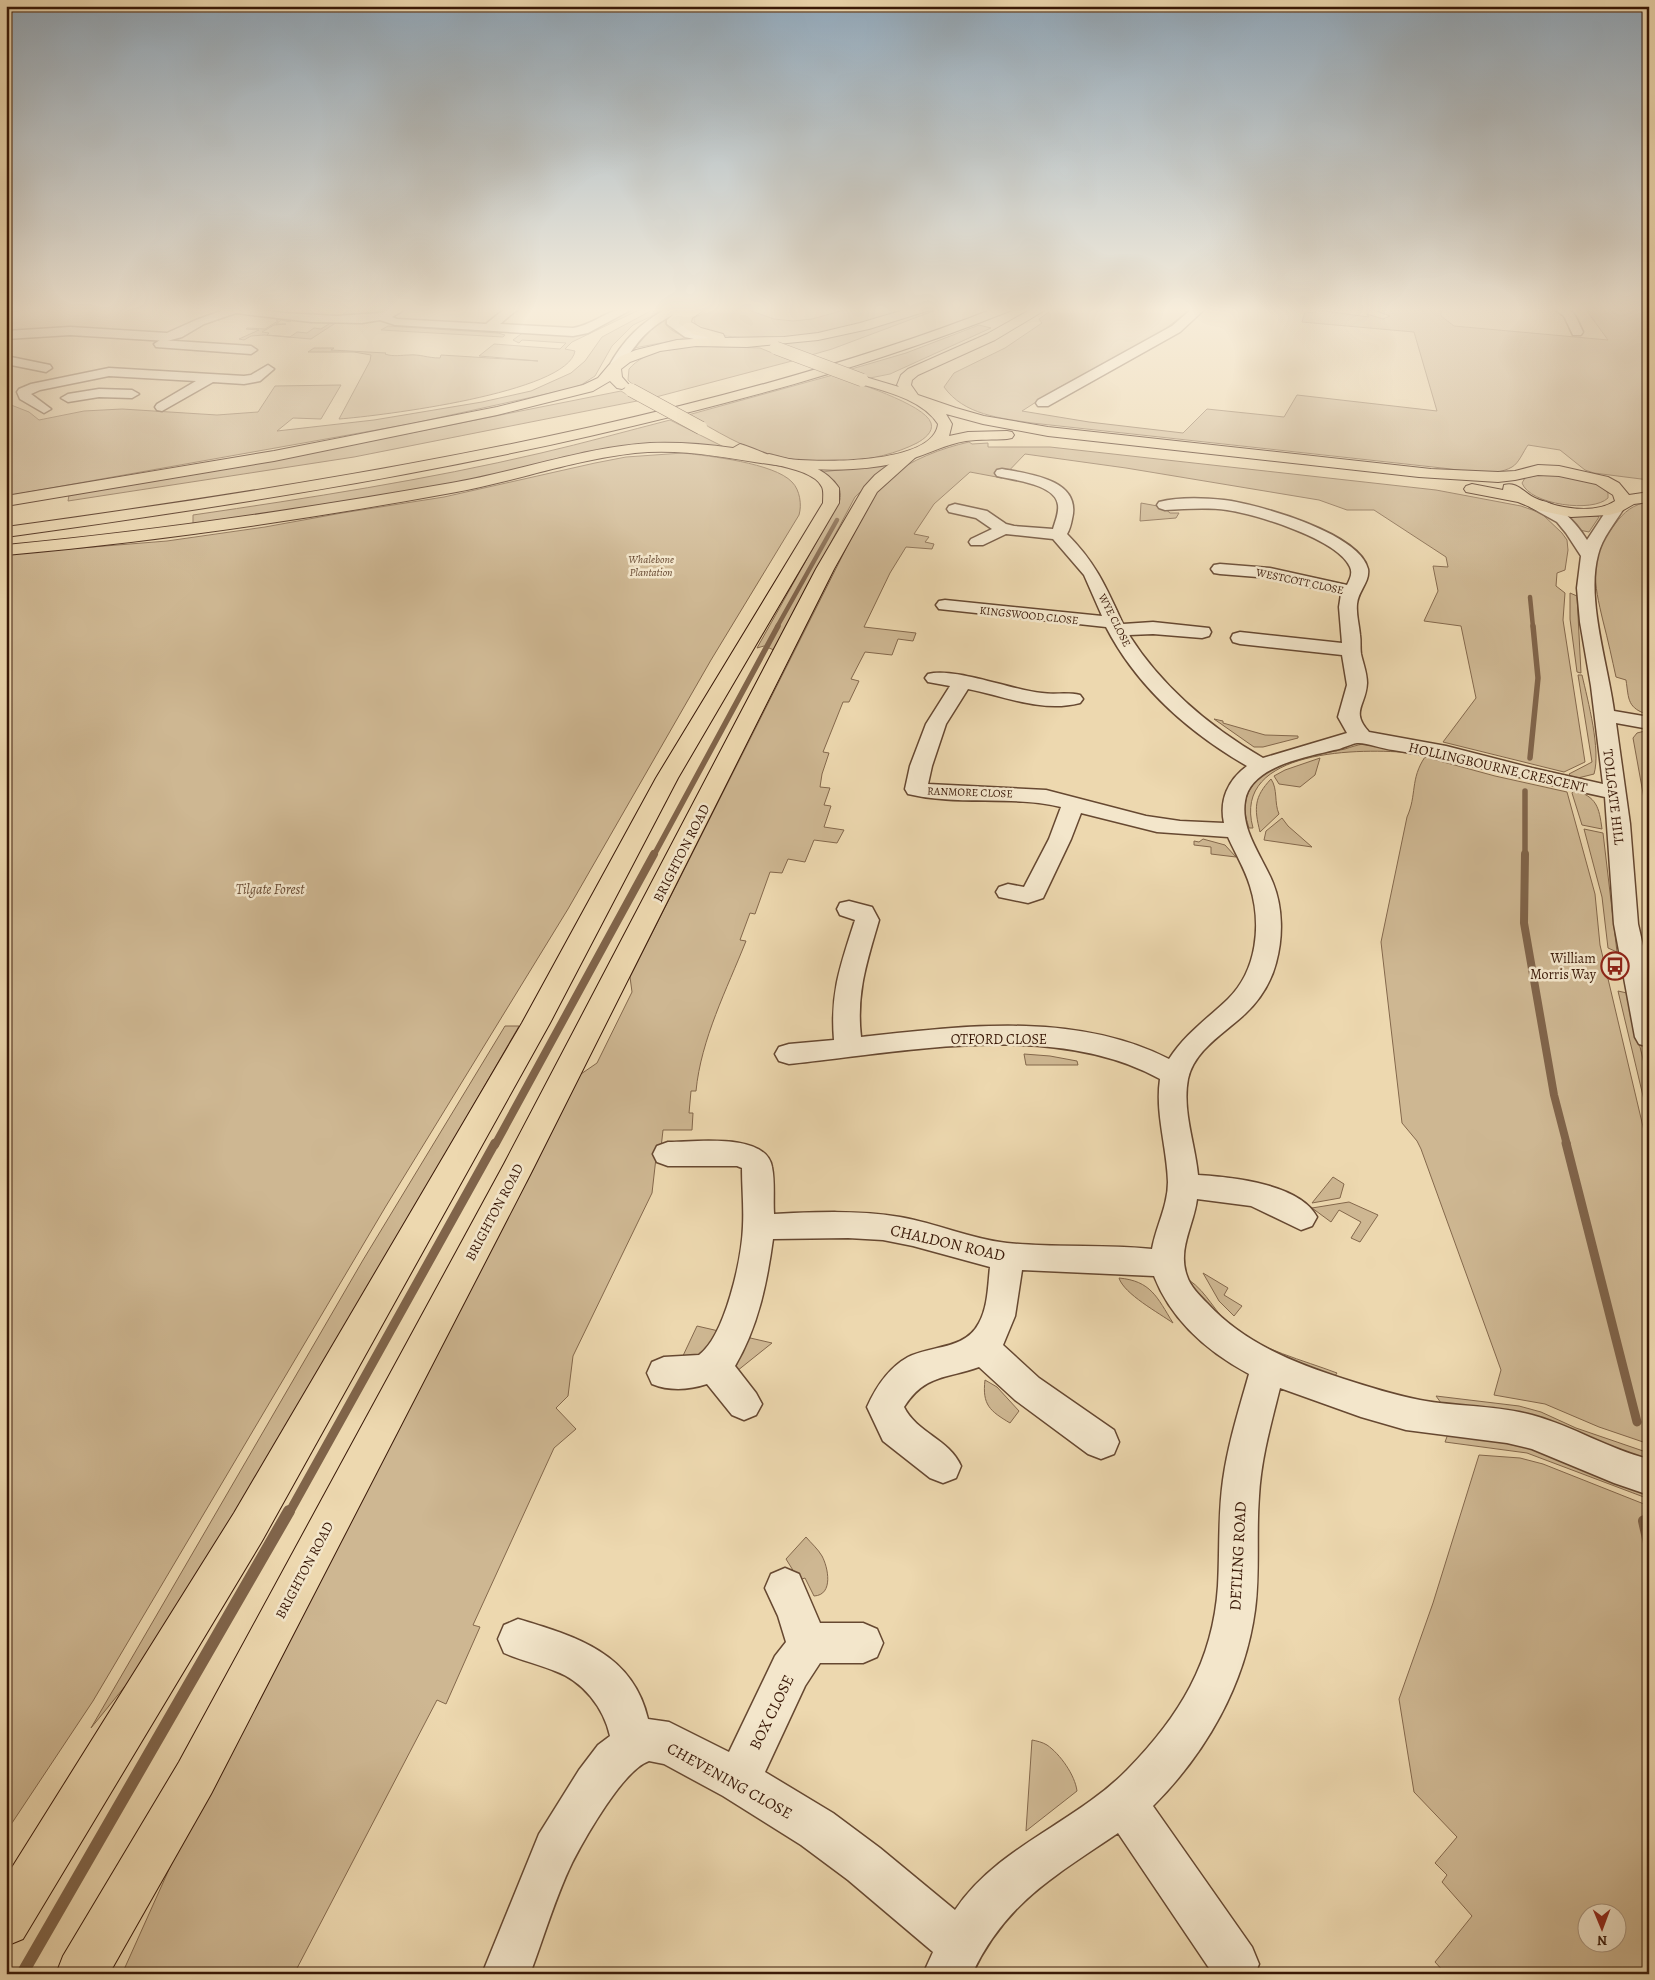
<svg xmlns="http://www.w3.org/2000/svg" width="1655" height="1980" font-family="Alegreya,serif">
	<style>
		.green { fill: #ceb792; stroke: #84684c; fill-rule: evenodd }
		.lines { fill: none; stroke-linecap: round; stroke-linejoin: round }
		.stream-far4 { stroke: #80644a; stroke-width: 4.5 }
		.stream-far3 { stroke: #80644a; stroke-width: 5.5 }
		.stream-far2 { stroke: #80644a; stroke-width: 8 }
		.stream-far1 { stroke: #80644a; stroke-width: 9 }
		.stream { stroke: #80644a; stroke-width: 12 }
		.minor-casing { stroke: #664831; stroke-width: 3 }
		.major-casing { stroke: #391807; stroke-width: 2 }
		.highway-casing { stroke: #391807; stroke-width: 2 }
		.minor { fill: #f3e6cb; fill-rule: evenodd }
		.major { fill: #edd8af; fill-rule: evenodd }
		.highway { fill: #edd8af; fill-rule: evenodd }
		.highway-bridge-casing { stroke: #391807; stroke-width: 14; stroke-linecap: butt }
		.highway-bridge { stroke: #edd8af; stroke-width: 13 }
		.labels { text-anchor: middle; stroke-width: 5; stroke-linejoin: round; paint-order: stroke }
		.far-park-label { font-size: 11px; font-style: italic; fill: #664831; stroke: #f3e6cb }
		.far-street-label { font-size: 11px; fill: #391807; stroke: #f3e6cb }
		.street-label { font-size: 14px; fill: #391807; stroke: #f3e6cb }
		.park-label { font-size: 14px; font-style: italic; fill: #664831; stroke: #f3e6cb }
		.poi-label { font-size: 14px; fill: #391807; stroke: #f3e6cb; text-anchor: end }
		.near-street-label { font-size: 16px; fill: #391807; stroke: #f3e6cb }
	</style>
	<rect width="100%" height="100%" fill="#edd8af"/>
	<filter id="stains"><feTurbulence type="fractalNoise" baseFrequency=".004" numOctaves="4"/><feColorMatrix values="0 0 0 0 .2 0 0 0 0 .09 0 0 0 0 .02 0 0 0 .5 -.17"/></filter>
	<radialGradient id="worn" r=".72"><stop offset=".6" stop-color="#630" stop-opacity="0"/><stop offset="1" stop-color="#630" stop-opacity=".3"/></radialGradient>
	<g class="green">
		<path d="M355,307H388L369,316L343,314Z"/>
		<path d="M635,307H645L572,342L565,349L575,351C568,393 379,416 339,419L370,361L371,355L354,352H308L314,348H334L331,350L386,353L385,354C393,357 402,355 409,355C420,354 427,358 440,358L441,355L538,361L479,356L494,344L560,349L566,343L522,340L519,343L513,340L521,334L526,332L601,326L614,317L629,312L628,310Z"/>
		<path d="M658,307H671L633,325L612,346L595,376L581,385L569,389L410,424L6,496V403L29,412L39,420L84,411L122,409L217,415L258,412L275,386L341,385L321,419L293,418L277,431L374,420L482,402L531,391L571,373L585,361L602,337Z"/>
		<path d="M714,307H740L774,319L793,321L812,319L855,307H917C885,317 850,328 816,334C798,337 693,346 694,318Z"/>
		<path d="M941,307H944L832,349L808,356L769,343L892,321Z"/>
		<path d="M1056,307H1194L1153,338L1058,388L1022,411L1089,422L1183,433L1207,409L1284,417L1297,395L1437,411L1414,332L1302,322L1305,312L1315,313L1316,310L1369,317L1367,314L1383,319L1390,316L1376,311L1380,307H1428L1441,311V316L1454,326L1608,340L1584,307H1649V480L1594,473L1585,470L1560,450L1528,445C1523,452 1519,463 1512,467C1493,478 1463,470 1442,468L1032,423C1000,418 964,415 944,387L954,373L1005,348L1042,323L1039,319Z"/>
		<path d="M668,317L665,322C668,330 677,333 685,337L682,339L629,349L656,323Z"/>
		<path d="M277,319L292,320L290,322L281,320L276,324H286L274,325L262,332L269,333L267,335L290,337L297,332L307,333L314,328L321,329L332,322H337L311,339L264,335L251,336L244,340L239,339L259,330L246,329L247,328L265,329L278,321L276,320Z"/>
		<path d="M979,325L991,328L890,374L870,378L848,370L906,353Z"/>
		<path d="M388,326L498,333L505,335L503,337L381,330Z"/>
		<path d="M698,346L760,348L792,361L656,397L631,383L628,380L629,369C645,350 675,348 698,346Z"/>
		<path d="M833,375C851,381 925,404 931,423C934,432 924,439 917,443C876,464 819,466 775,456C744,449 715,430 688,415Z"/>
		<path d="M621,391L637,401L354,457L68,501L69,495L260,463Z"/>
		<path d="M670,420L728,449L676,444L456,484L193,526V515C309,498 426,480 541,453C584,443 627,431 670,420Z"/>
		<path d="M969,442L972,444L988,443V447H1050L1436,490L1521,506L1541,513L1562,533L1567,540L1568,550L1565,570L1557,573L1556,586L1565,593L1563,620L1585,762L1564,772L1443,742L1476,698L1461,626L1424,621L1438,591L1433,566L1448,567L1446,557L1374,510H1347L1319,500L1126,468L1025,454L1002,478L970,472L934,504L914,534L929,537L925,542L934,544L932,549L906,547L890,573L864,627L916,633L913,641L898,639L892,655L865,652L851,679L859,681L849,702H843L823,752L829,753L822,774L820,787L830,788L824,805L831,806L824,827L844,830L837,843L814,840L805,862L788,859L782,873L770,872L755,914L750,913L740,940L746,941C727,989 701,1039 696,1091H691L689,1113H693L692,1130H663L661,1148L657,1149L652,1193L573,1356L568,1396L556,1408L576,1429L554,1448L473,1625L480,1627L446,1704L437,1700L294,1974H122L175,1856L578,1076L597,1063L632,992L630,977L864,513C871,501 878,488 888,478C910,460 942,448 969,442Z"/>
		<path d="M683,453C709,456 774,463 792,482C800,490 802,505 799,515L711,660L568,909L386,1206L93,1701L6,1832V554L167,541L265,527L342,513L444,497L595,463L626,457Z"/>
		<path d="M890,464L855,497L774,650L764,646L757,648L840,500C843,486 833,479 822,472Z"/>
		<path d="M1544,474C1564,474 1594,478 1608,493V498C1593,513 1530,505 1522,483L1525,478Z"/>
		<path d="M1649,502V715C1627,708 1629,700 1626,680L1616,677C1612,659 1608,640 1603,621C1594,583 1588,557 1615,524C1624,512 1633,504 1649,502Z"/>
		<path d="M1141,503L1163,507L1170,513H1179L1176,518L1140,521Z"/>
		<path d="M1568,514L1597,516L1599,517L1589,532L1579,530Z"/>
		<path d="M1570,593L1577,596L1581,673L1577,672L1570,619Z"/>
		<path d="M1578,675H1582C1588,701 1601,750 1594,774L1574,779L1569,774L1592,762Z"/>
		<path d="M1214,719L1223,721V723L1265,735L1298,736V738L1263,747H1254Z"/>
		<path d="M1645,731L1649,732V826L1633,738L1637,733Z"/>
		<path d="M1363,744L1412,753C1363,748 1231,748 1253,828H1249C1247,821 1244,813 1245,806C1248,763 1314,756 1345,749C1351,747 1357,745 1363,744Z"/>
		<path d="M1425,757L1495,776L1567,792L1595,894L1600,945L1649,1152V1444L1599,1427L1545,1404L1494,1395L1501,1370L1421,1149L1417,1141L1402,1123L1381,942L1407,817C1417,795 1410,779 1425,757Z"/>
		<path d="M1320,758L1315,775L1300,787L1279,784L1274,776L1285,770Z"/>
		<path d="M1271,779C1278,789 1274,803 1279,814L1260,832C1254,808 1254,797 1271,779Z"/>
		<path d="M1574,790C1597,797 1599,807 1602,829L1582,825L1572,793Z"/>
		<path d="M1282,818L1288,826L1312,847L1264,840L1266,831Z"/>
		<path d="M1584,829L1603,833L1617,952L1608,948L1602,897Z"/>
		<path d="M1203,839L1225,845L1236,857L1211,854V847L1194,845V841L1199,842Z"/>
		<path d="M1618,991L1627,993L1649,1084V1121Z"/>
		<path d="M505,1026H519L332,1351L148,1658L91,1728L363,1260Z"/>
		<path d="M1024,1054L1050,1056L1077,1061L1078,1065H1026Z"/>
		<path d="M1333,1177L1344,1184L1340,1198L1312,1203Z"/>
		<path d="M1349,1202L1378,1215L1360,1242L1351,1238L1361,1222L1339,1210L1331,1222L1312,1208Z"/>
		<path d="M1203,1273L1228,1288L1224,1295L1242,1306L1234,1316L1219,1301Z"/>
		<path d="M1119,1278C1151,1281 1157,1297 1173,1323C1159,1313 1124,1294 1119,1278Z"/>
		<path d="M1189,1280C1207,1292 1215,1313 1232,1327C1261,1350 1303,1360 1337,1373L1333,1379L1246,1344L1202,1304Z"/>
		<path d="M697,1326L723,1332L710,1352L681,1360Z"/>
		<path d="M746,1337L772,1343L737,1371L736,1367Z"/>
		<path d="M985,1380L997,1387L1019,1411L1010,1423C990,1411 982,1405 985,1380Z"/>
		<path d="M1436,1396L1519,1406L1541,1412L1576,1428L1649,1453V1462L1444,1407Z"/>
		<path d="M1448,1434L1528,1444L1649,1490V1499L1527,1453L1445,1442Z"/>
		<path d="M1479,1455L1520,1458L1543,1464L1649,1506V1974H1446L1435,1962L1472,1916L1442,1882L1447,1875L1435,1863L1457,1837L1414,1792L1399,1699L1433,1603ZM1588,1912H1618V1942H1588Z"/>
		<path d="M806,1537C811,1543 818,1549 822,1556C828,1567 834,1595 814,1596L805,1578L799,1580L786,1559Z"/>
		<path d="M1032,1740C1037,1741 1042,1742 1047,1745C1060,1754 1075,1775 1077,1791L1026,1831Z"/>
	</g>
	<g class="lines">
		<g class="stream-far4">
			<path d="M1530,597L1533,627"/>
			<path d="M777,627L837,520"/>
		</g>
		<g class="stream-far3">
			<path d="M1530,758L1538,678L1533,626"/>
			<path d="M654,855L778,626"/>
			<path d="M1525,855V791"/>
		</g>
		<g class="stream-far2">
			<path d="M1525,854L1524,923L1554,1095L1567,1145"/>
			<path d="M495,1145L654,854"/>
		</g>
		<g class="stream-far1">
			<path d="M1566,1143L1637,1422"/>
			<path d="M289,1513L495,1143"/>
		</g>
		<g class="stream">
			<path d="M1644,1521L1649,1543"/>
			<path d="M22,1974L289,1511"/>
		</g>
		<g class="minor-casing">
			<g id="minor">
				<path d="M6,307H25L23,309L6,312Z"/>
				<path d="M212,307H240L283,313L337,316L380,313L399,307L404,310L392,317L397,319L486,324L507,307H520L500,324L573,328C596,324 611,306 636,307L588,333L573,336L395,325L380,320L362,323L311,322L236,313L204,324L182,337L167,341L70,335L6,339V331L70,327L167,333L196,320L221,311L214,309Z"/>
				<path d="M670,307H684L681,310L688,307H704L685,316L679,323L693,331L724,338L726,341L720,345L685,337L667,324V320L674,314C644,330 637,343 618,371H610L608,368C623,340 641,322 670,307Z"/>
				<path d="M1194,307H1207L1180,332L1048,406H1038L1036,403L1038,400L1172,326Z"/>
				<path d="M1551,307C1574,306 1574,313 1583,332L1581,335H1573L1564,316Z"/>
				<path d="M160,340L251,346L257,350L251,354L156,347L154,344Z"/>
				<path d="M6,356L50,365L52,368L46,372L6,364Z"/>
				<path d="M268,365L274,369L260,381L255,382L244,384L213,382L162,411L157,410L155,407L157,404L196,381L109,376L40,390L31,394L51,409L44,413L20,399L17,392L19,389L31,384L109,368L244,376L251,375Z"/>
				<path d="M99,389L132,390L139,394L132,398L99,397L68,402L61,398L68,394Z"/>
				<path d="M1002,469C1029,474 1082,479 1072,519C1071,524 1070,529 1067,534C1096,563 1106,587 1123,624L1153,622L1209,628L1211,632L1209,636L1202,638L1153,634L1129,635C1162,687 1210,727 1263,758L1347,733L1338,717L1347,685L1342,655L1240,644L1233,642L1231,638L1233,634L1240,632L1342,643L1339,607L1341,594L1270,578L1220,574L1214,573L1211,569L1214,565L1220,564L1270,568L1347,585C1350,579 1353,573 1350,567C1338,539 1255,514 1227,510C1206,507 1185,509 1165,510L1159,508L1157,505L1159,502C1179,497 1204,498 1224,500C1257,504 1360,533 1368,569C1370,582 1358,591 1357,604C1356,614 1359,624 1360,635C1361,641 1360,647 1361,654C1363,663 1367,673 1367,683C1366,706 1350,711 1369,732L1446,746L1532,768L1603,784L1591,686L1580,622L1577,588L1581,556L1566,533L1557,522L1530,507L1528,504L1530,501C1553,495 1577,524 1587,540L1610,505H1622L1624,508C1615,523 1602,538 1598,555C1586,599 1608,665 1614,711L1649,717V729L1616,723L1630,824L1638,924L1649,972V1047L1639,1044L1635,1037L1614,924L1605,797C1534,782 1464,761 1393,750C1383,749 1365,742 1357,743C1350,744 1342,749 1334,750C1307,757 1250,766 1245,801C1240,830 1263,858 1273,883C1283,908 1283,938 1276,963C1271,982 1260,1000 1245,1014C1226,1032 1194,1050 1188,1079C1182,1111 1195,1143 1198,1175C1231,1177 1300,1184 1317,1217L1312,1226L1301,1230L1251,1206L1197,1199C1194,1225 1177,1249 1187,1276C1190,1286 1199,1295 1207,1303C1244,1343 1292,1362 1344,1379C1369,1387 1394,1395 1420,1400C1457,1407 1496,1405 1532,1415C1573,1426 1608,1449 1649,1459V1495L1614,1483L1532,1449L1507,1443L1406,1430L1361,1417L1280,1388C1271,1424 1261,1459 1259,1496C1256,1534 1260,1573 1255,1610C1245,1685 1206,1753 1153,1806L1252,1947L1259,1964L1255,1974H1213L1118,1833C1055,1876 1006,1902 972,1974H923L933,1952L848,1880L801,1845L723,1796L664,1764L649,1761C623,1770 585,1838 572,1863C555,1898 544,1937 530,1974H482L539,1834L579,1770L598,1745L610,1736C604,1708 583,1681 555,1671C538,1664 520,1660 504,1653L498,1639L504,1625L518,1619C575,1636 633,1653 648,1719L669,1722L729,1752L775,1656L786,1642L778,1616L765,1588L771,1574L785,1568L799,1574L820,1623H863L877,1629L883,1643L877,1657L863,1663H820L805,1686L765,1772L833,1813L880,1848L955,1910C998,1846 1074,1824 1127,1770C1179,1717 1213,1662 1218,1586C1220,1551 1218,1515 1223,1480C1228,1444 1239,1409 1249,1374C1208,1352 1171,1320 1154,1276L1022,1270L1015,1316L1003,1345L1039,1378L1114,1430L1119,1442L1114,1454L1101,1459L1088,1454L1015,1400L979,1367C946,1379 925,1374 904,1407C917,1433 949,1439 961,1466L956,1478L943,1483L930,1478L883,1441L867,1407C876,1387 888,1368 908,1357C932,1345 965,1350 979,1323C988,1307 988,1285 990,1267L913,1246L883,1240L848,1238L773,1239C767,1283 758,1327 735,1366L756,1393L762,1404L756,1415L744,1420L732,1415L707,1384C689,1390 669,1391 652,1384L647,1373L652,1362L664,1357L699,1355C725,1336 742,1259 743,1226C744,1207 742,1188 742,1168L737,1166H668L657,1162L653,1154L657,1146L668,1142C695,1142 766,1132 772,1167C775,1182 773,1199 774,1214C816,1212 858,1210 900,1217C936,1223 970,1239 1007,1243C1055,1248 1104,1244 1152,1249C1156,1226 1168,1206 1168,1182C1167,1147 1155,1114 1160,1079C1053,1020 905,1052 789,1064L779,1061L775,1054L779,1047L789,1044L834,1040C830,992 841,964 855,920L840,915L837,909L840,903L849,901L872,907L879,920C867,962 856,992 861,1037C962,1026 1074,1011 1169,1059C1185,1034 1207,1019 1228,999C1257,971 1262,924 1250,886C1245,869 1235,853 1228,837L1157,832L1081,813L1071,839L1043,898L1028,903L999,897L996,892L999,887L1008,884L1024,887L1049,839L1061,807C1011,795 958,806 908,794L905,789L910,766L926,724L950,686L928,682L925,678L928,674C955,667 1011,690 1042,693C1054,695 1068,692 1080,695L1083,699L1080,703C1042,713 1004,696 968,689L946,724L932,766L928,784L1046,790L1146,816L1180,821L1224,823C1219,800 1228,780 1247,766C1190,733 1137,687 1106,627L939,609L936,605L939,601L945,600L1102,616L1084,575L1053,539L1006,534L983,545H971L969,542L971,539L992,529L976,518L949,512L947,509L949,506L955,504L987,511L1006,524L1014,526L1053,529C1055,522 1059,513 1058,505C1056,484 1013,480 997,476L995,473L997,470Z"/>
			</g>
		</g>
		<g class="major-casing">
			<g id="major">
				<path d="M909,451L914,453L917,456L877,492L834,569L531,1173L211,1794L109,1974H56L63,1956L179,1762L504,1164L816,569L864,487L875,475L904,453Z"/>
				<path d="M769,454C796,461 823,464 839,488V503L678,778L550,1023L262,1541L23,1939L6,1946V1877L234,1513L522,1023L656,778L823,503C823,498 824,491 822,487C815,471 779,466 764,462L761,459L764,456Z"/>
			</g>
		</g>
		<g class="highway-casing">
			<g id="highway">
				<path d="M693,307H708L692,318L691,322L701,328L723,334L725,338L784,337L818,333L860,323L914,307H932L930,310L869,329L818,340L747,347L696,346L660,351L630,362L621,369L622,377L629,385L622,389L617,388L610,381L593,391L497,415L274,461L6,506V496L274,451L497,407L583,385L598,378L609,365L621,356L636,350L677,340L709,338L693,334L679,323L682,313Z"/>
				<path d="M998,307H1014L1012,310C875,365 734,403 590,436C397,480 202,510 6,537V527C202,500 398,470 591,427C729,396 866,359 998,307Z"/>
				<path d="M1035,307H1050L995,340L918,375L912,380L911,385L918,395L956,408L984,416L1048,427L1431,469L1498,472L1515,471L1538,465L1559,466L1608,477L1619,483L1629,495L1649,492V502L1634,504L1620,512L1609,515L1571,517L1537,510L1518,502L1466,492L1464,489L1466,486L1472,484L1503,490L1504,485C1517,481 1524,493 1535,498C1556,508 1594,515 1615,501L1613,495L1596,484L1559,476L1538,475L1515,480L1498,482L1419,477L1048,436L983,424L946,414L952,424L949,436L968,432L1007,431L1012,432L1014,435L1012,438L1007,439C994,440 979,439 966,441C946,444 928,454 908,460C891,465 871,468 853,469C779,475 709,445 635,453C573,460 513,482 451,493C303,520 155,542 6,555V545C155,531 303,509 451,483C517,472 583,447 650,443C678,442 706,444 733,448L740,444C754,448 766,455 780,458C810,463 933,466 938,424C922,399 884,391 857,383L855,380L857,377L862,376L899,387L897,385L901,375L908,369L987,334Z"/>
			</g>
		</g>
		<use href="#minor" class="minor"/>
		<use href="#major" class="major"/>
		<use href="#highway" class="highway"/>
		<g class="highway-bridge-casing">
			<g id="highway-bridge">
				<path d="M776,348L862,380"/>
				<path d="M631,390L701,428"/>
			</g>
		</g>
		<use href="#highway-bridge" class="highway-bridge"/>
	</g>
	<linearGradient id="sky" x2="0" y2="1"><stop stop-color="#91a8ba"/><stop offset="0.53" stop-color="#f7eddb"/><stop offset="1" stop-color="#f7eddb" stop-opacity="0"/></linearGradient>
	<rect width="1655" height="584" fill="url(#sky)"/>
	<defs>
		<g id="bus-ring" transform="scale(1.4375)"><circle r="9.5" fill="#f3e6cb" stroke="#8f2418" stroke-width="1.5"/><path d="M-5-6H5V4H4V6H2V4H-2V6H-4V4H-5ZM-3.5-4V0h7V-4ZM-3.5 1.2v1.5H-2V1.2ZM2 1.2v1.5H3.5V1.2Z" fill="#8f2418"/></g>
	</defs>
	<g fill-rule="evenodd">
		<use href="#bus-ring" x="1615" y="966"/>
	</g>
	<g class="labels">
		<g class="far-park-label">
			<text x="651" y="563">Whalebone<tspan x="651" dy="13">Plantation</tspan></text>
		</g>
		<g class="far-street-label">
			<text transform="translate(1300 581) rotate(12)" y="4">WESTCOTT CLOSE</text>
			<text transform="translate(1029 615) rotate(6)" y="4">KINGSWOOD CLOSE</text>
			<text transform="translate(1115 620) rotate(63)" y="4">WYE CLOSE</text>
			<text transform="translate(970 792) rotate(2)" y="4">RANMORE CLOSE</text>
		</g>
		<g class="street-label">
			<text transform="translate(1498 767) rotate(13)" y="5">HOLLINGBOURNE CRESCENT</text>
			<text transform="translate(1614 797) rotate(83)" y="5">TOLLGATE HILL</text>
			<text transform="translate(681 853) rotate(-63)" y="5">BRIGHTON ROAD</text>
			<text x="999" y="1044">OTFORD CLOSE</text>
			<text transform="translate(494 1212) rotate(-62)" y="5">BRIGHTON ROAD</text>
			<text transform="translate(304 1570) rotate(-62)" y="5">BRIGHTON ROAD</text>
		</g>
		<g class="park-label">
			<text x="270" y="894">Tilgate Forest</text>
		</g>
		<g class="poi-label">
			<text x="1596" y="963">William<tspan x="1596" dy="16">Morris Way</tspan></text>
		</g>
		<g class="near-street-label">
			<text transform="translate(948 1242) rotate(13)" y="6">CHALDON ROAD</text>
			<text transform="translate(1237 1556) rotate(-87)" y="6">DETLING ROAD</text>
			<text transform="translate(771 1712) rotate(-64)" y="6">BOX CLOSE</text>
			<text transform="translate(730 1780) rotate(29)" y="6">CHEVENING CLOSE</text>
		</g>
	</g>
	<rect width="1655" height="1980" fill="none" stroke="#edd8af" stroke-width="25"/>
	<rect x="8" y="8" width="1640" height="1965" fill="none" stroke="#391807" stroke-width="2.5"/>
	<rect x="12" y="12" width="1630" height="1955" fill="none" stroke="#391807"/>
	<g transform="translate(1602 1928) rotate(179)"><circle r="24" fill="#f3e6cb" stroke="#a9947d"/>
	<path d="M0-4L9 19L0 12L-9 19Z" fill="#8f2418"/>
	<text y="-8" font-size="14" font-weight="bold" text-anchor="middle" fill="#391807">N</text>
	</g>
	<rect width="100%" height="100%" filter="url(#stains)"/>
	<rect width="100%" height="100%" fill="url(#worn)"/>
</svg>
